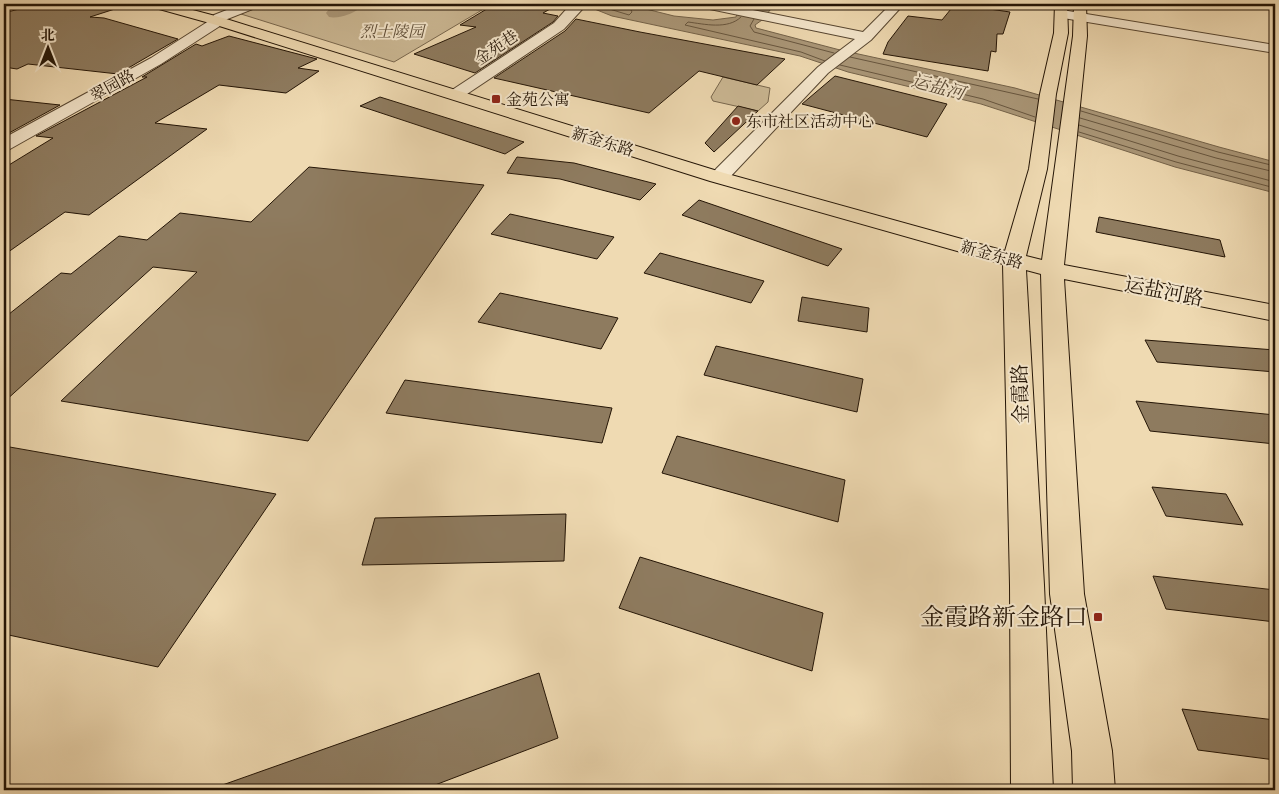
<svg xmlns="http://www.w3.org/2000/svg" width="1279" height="794" font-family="'Libre Bodoni','Noto Serif SC',serif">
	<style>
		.green { fill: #ccb995; stroke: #78674e }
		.water { fill: #aa9778; stroke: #74634a }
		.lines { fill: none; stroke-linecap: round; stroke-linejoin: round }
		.shore { stroke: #67563f; stroke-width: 1 }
		.river { fill: #aa9778; fill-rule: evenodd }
		.building { fill: #8e7b5f; stroke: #241506 }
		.minor-casing { stroke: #574631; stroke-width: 2 }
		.major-casing { stroke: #241506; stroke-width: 2 }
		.minor { fill: #f5e7cd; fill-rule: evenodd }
		.major { fill: #efdab2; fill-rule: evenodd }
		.poi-dot { fill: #8f2418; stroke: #f5e7cd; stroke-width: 2 }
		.labels { text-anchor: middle; stroke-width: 4; stroke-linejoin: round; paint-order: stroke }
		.far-park-label { font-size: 16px; font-style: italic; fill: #5f4e38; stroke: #f5e7cd }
		.far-street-label { font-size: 16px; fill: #241506; stroke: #f5e7cd }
		.far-poi-label { font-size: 16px; fill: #241506; stroke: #f5e7cd; text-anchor: start }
		.far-water-label { font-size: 18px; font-style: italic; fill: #5a4934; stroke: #f5e7cd }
		.street-label { font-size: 20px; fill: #241506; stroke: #f5e7cd }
		.near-poi-label { font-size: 24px; fill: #241506; stroke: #f5e7cd; text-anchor: end }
	</style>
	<rect width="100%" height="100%" fill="#efdab2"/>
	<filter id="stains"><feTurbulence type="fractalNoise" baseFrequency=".004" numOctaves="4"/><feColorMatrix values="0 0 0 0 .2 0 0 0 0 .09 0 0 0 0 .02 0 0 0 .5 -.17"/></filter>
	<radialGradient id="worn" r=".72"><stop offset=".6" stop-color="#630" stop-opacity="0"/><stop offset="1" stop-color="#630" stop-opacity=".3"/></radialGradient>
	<g class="green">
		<path d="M265,4H492L394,62L241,14Z"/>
		<path d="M723,77L770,88L768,102L758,111L713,101L711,97Z"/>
	</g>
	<path class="water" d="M582,4H626L674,16L713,20L736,17L741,4H775L762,20L755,25L756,28L840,50L1015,88L1219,147L1275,162V193L1175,167L981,104L848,72L800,56L612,16Z"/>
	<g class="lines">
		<g class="shore">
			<path d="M593,4L629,15L632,12L628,4"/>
			<path d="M741,17C728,30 704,24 688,22L685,25L801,52L825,61"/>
			<path d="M754,19L750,26L754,32L834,53"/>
			<path d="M850,57L1038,99"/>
			<path d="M840,65L983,99L1035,117"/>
			<path d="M1081,111L1218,152L1275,166"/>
			<path d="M1080,118L1216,158L1275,172"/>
			<path d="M1079,125L1178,156L1275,182"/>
			<path d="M1079,132L1176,162L1275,188"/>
		</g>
		<path class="river" d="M341,4H364C357,13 339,19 329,17L326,13L329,9Z"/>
	</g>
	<g class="building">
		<path d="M22,4H120L121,7L90,17L104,18L178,39L118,74L28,64L17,69L4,67V13L19,9Z"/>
		<path d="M495,4H559L543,13L558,16L553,22L475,73L414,54L476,27L460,25Z"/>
		<path d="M955,4L1010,12L1003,34H997L996,52L991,51L988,71L883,54L888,42L908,16L942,20Z"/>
		<path d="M576,19L640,32L785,59L757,85L699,71L649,113L494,78L565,31Z"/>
		<path d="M229,36L317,59L298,68L319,71L286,93L219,85L155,123L207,129L89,215L65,212L4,255V168L53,138L36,136L147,77H142L196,44L202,46Z"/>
		<path d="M835,76L947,104L927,137L802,104Z"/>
		<path d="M380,97L447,118L524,142L505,154L360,106Z"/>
		<path d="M4,99L60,105L9,133L4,132Z"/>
		<path d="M738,106L758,111L714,152L705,143Z"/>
		<path d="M517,157L574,163L656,184L640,200L560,179L507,173Z"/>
		<path d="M309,167L484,185L308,441L61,401L197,272L153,267L4,402V318L61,273L71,274L119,236L147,240L180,213L251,222Z"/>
		<path d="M699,200L842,249L828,266L682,215Z"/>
		<path d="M510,214L614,237L597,259L491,234Z"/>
		<path d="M1099,217L1220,240L1225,257L1096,232Z"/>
		<path d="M660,253L764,281L751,303L644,273Z"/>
		<path d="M500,293L618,318L601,349L478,322Z"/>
		<path d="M802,297L869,308L867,332L798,321Z"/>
		<path d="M1145,340L1275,350V372L1157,362Z"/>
		<path d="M716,346L863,379L857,412L704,375Z"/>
		<path d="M405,380L612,408L602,443L386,413Z"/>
		<path d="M1136,401L1275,415V444L1150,431Z"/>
		<path d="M677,436L845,480L838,522L662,473Z"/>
		<path d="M4,446L276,494L158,667L4,634Z"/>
		<path d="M1152,487L1226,494L1243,525L1166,516Z"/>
		<path d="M566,514L564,561L362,565L375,518Z"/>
		<path d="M640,557L823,613L812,671L619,608Z"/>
		<path d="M1153,576L1275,590V622L1166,609Z"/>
		<path d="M539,673L558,738L422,790H215L214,788Z"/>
		<path d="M1182,709L1275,720V760L1198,750Z"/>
	</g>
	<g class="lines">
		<g class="minor-casing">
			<g id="minor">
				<path d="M4,4H20L19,7L4,11Z"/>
				<path d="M242,4H259L258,7L225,20L223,24L161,64L10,149L4,150V138L151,58L212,19L214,15Z"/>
				<path d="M571,4H587L564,29L461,98H449L447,95L449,92L554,23Z"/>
				<path d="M699,4H723L863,32L891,4H904L871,40L828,73L730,177L723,179L716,177L713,173L716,169L818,67L855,39L705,8L700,7Z"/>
				<path d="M1062,10L1275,45V53L1057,17L1055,14L1057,11Z"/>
			</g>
		</g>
		<g class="major-casing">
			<path id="major" d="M151,4H170L223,18L724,173L1005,251L1029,169L1040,94L1054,33L1055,4H1067L1068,33L1056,94L1047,169L1026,256L1042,260L1073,36L1074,4H1086L1087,36L1064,265L1275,305V321L1064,279L1084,594L1112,751L1115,790H1073L1072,751L1050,594L1041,274L1026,270L1044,585L1053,790H1011L1010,585L1003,264L710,181L213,24L152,7Z"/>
		</g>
		<use href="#minor" class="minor"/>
		<use href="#major" class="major"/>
	</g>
	<g class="poi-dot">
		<rect x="491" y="94" width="10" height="10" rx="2.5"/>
		<circle cx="736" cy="121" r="5"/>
		<rect x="1093" y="612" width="10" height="10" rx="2.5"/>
	</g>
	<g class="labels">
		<g class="far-park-label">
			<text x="392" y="37">烈士陵园</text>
		</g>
		<g class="far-street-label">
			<text transform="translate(496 47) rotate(-34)" y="6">金苑巷</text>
			<text transform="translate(112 85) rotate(-29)" y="6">翠园路</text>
			<text transform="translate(603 141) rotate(17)" y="6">新金东路</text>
			<text transform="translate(992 254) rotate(16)" y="6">新金东路</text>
		</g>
		<g class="far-poi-label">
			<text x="506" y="105">金苑公寓</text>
			<text x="746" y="127">东市社区活动中心</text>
		</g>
		<g class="far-water-label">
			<text transform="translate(938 87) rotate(15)" y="6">运盐河</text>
		</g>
		<g class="street-label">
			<text transform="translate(1164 291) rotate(11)" y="7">运盐河路</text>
			<text transform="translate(1020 394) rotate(-92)" y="7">金霞路</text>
		</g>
		<g class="near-poi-label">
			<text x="1088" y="625">金霞路新金路口</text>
		</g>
	</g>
	<rect width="1279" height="794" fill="none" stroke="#efdab2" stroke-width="20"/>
	<rect x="5" y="5" width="1269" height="784" fill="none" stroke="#241506" stroke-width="2.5"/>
	<rect x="10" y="10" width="1259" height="774" fill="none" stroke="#241506"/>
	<g transform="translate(48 48)" stroke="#f5e7cd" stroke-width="4" paint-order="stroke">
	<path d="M0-4L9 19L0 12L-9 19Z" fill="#241506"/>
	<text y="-8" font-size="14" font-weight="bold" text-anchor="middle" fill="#241506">北</text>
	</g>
	<rect width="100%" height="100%" filter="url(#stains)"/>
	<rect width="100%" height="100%" fill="url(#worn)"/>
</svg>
